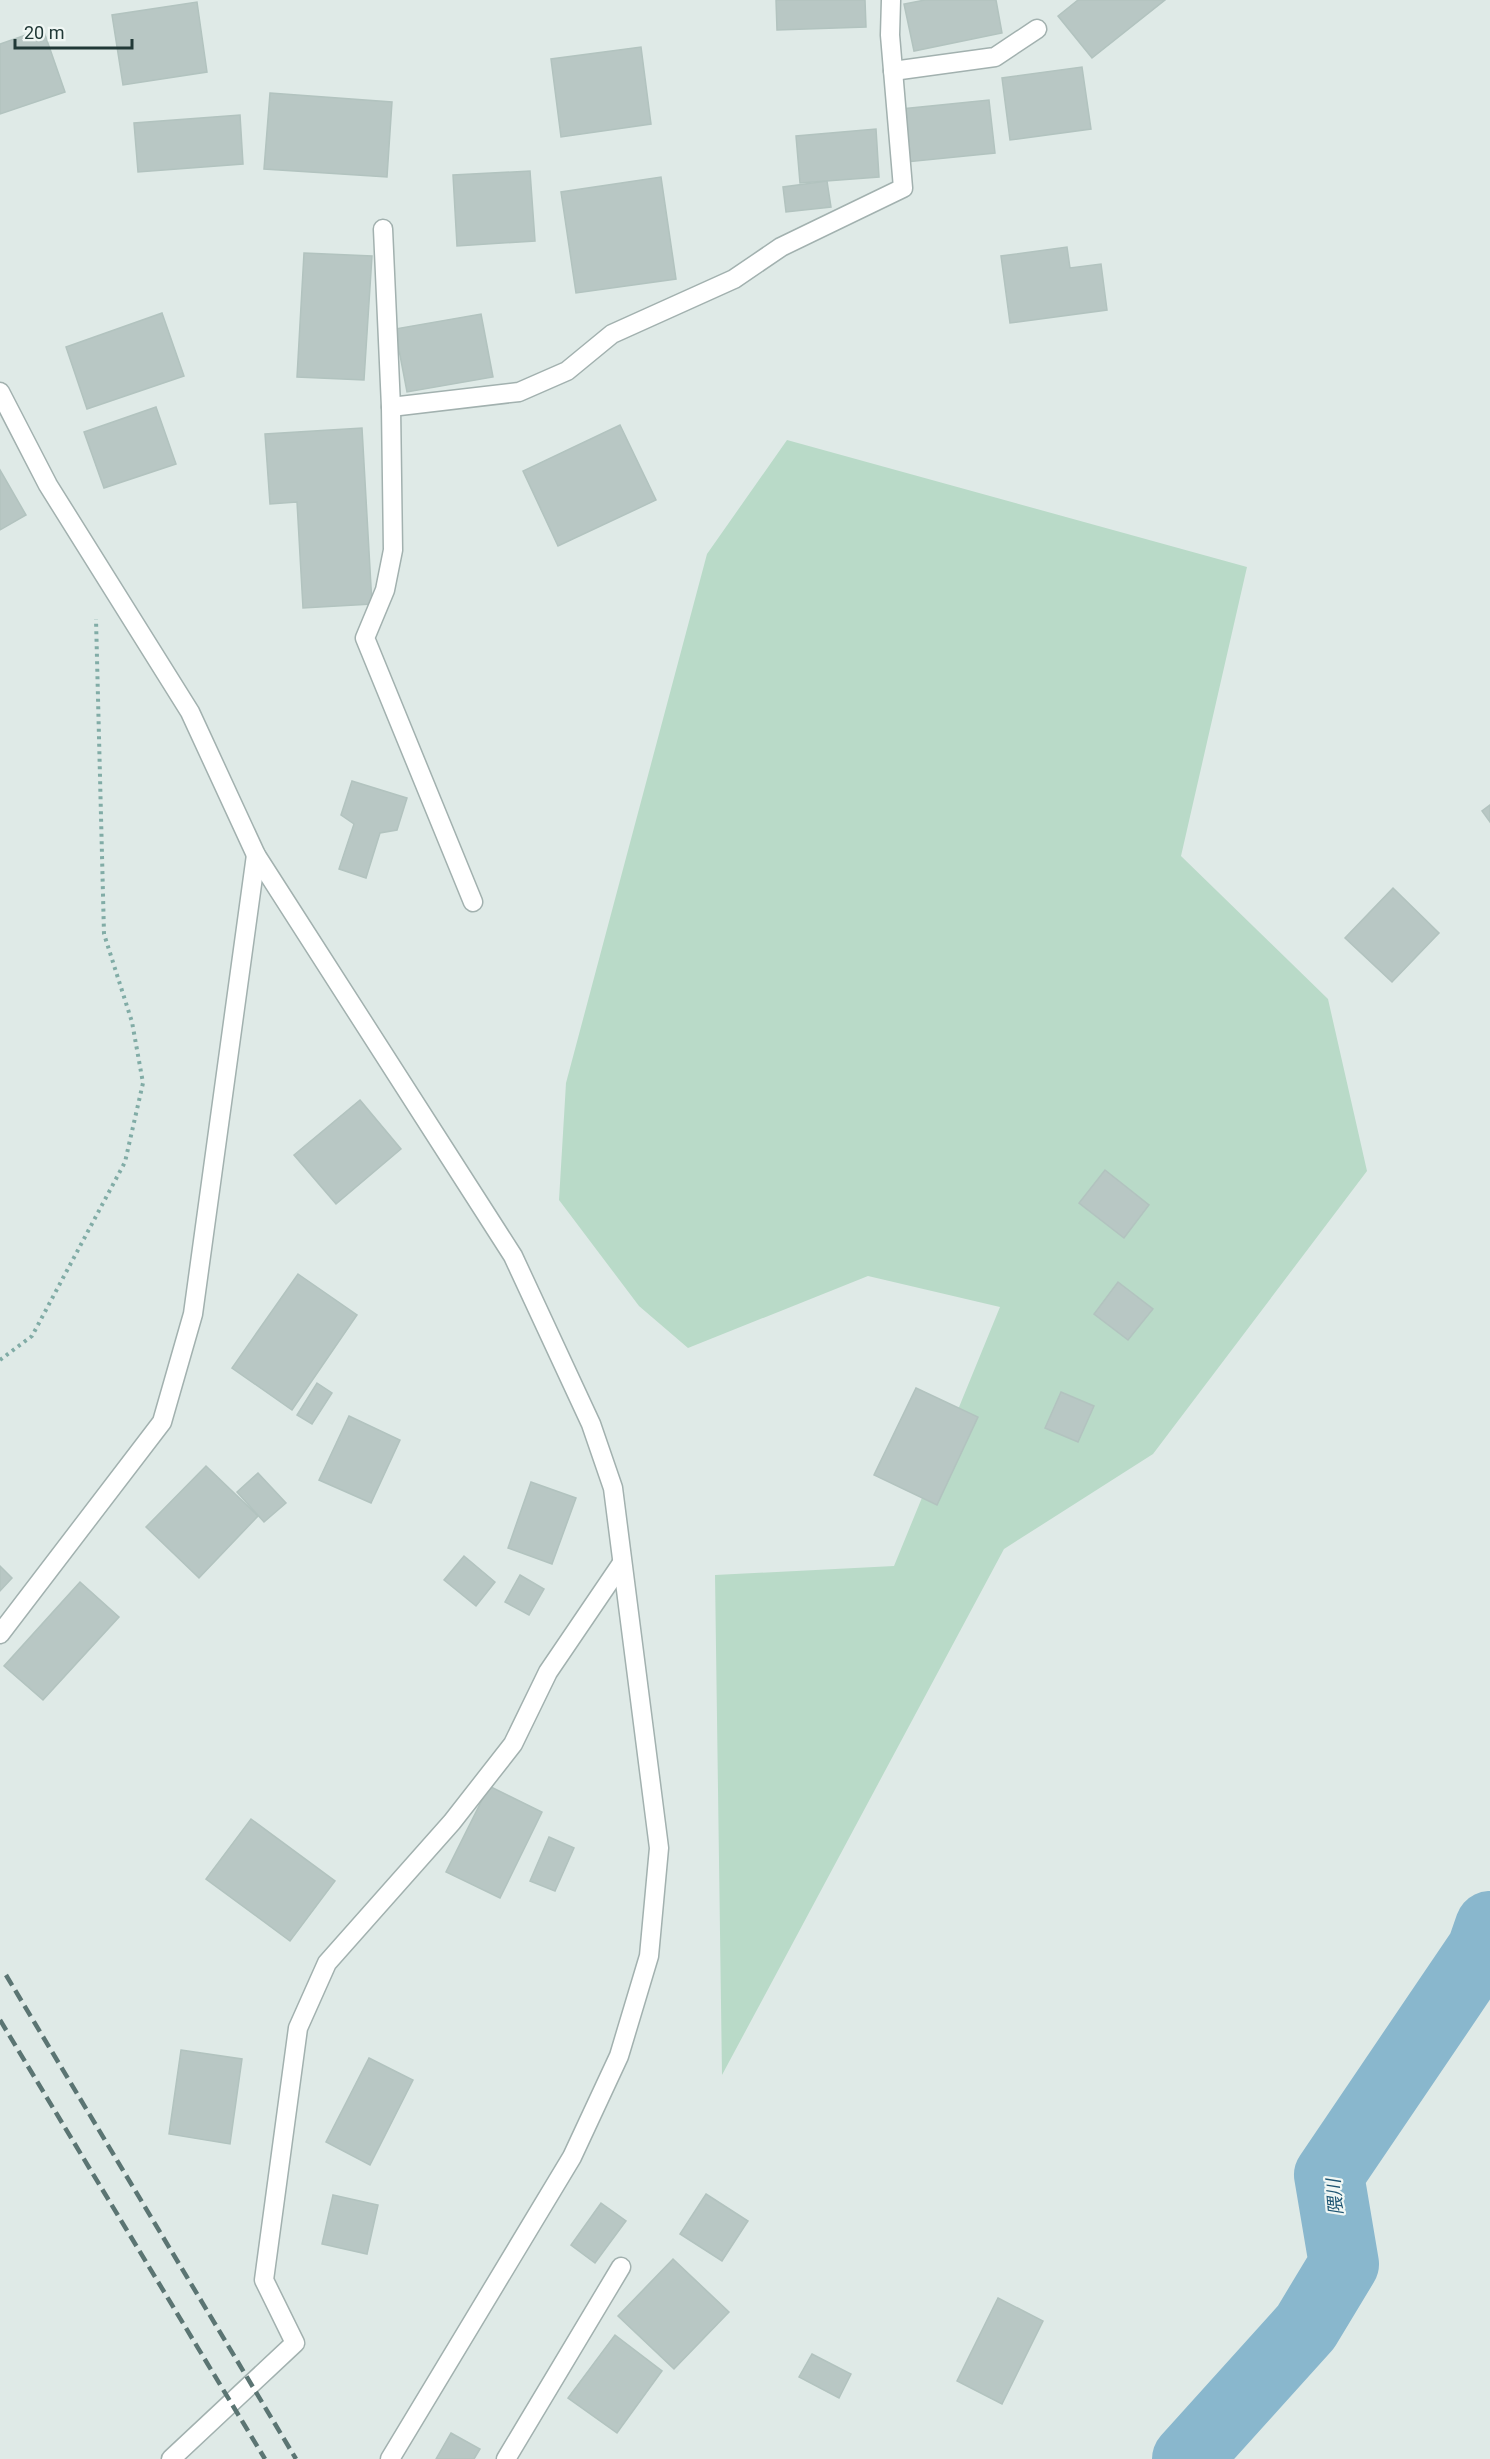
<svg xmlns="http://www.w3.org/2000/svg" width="1490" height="2459" font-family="Roboto,'Noto Sans JP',sans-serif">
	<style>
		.green { fill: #b9dac8 }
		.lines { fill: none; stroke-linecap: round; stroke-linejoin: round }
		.river { stroke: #89b7cd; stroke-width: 70 }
		.building { fill: #b8c7c4; stroke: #b2c3bf; stroke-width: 1.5 }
		.street-casing { stroke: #a2b1af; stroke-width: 21 }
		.path { stroke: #81aca6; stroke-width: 4; stroke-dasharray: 3 4.5; stroke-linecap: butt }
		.street { stroke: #fff; stroke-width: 18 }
		.rail { stroke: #5b7573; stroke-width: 4.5; stroke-dasharray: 12 6; stroke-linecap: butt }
		.labels { text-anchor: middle; stroke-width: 4.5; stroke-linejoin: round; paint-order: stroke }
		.water-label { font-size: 18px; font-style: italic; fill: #1e5572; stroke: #f0f7f4 }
	</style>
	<rect width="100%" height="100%" fill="#dfeae7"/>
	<path class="green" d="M787,440L1247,567L1181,856L1328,999L1367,1171L1153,1454L1004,1549L722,2075L715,1575L894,1566L1000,1307L868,1276L688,1348L639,1306L559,1200L566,1083L707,554Z"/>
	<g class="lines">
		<path class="river" d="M1187,2459L1306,2327L1344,2264L1329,2175L1482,1949L1490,1926"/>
	</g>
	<g class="building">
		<path d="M776,0H865L866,27L777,30Z"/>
		<path d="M925,0H996L1002,33L914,51L904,4Z"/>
		<path d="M1078,0H1165L1092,58L1058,16Z"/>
		<path d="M197,2L207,72L123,85L112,15Z"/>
		<path d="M43,29L65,92L0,114V44Z"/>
		<path d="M641,47L651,124L561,137L551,59Z"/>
		<path d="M1082,67L1091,129L1010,140L1002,78Z"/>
		<path d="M270,93L392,102L387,177L264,169Z"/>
		<path d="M989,100L995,153L906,162L901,109Z"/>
		<path d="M240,115L243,164L138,172L134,123Z"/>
		<path d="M876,129L879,177L800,183L796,136Z"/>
		<path d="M530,171L535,241L457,246L453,175Z"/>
		<path d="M661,177L676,279L576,293L561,192Z"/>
		<path d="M827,181L831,207L786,212L783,187Z"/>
		<path d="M1067,247L1070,268L1101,264L1107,310L1010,323L1001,256Z"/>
		<path d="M304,253L372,256L364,380L297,377Z"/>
		<path d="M162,313L184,376L87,409L66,347Z"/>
		<path d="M481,314L493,377L407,392L395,329Z"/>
		<path d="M156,407L176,464L104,488L84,432Z"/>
		<path d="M620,425L656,500L558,546L523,471Z"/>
		<path d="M362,428L372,604L303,608L297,502L270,504L265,434Z"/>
		<path d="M0,470L26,515L0,530Z"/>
		<path d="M352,781L407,798L397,830L380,833L366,878L339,869L354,824L341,815Z"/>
		<path d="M1490,805V822L1482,811Z"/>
		<path d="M1393,888L1439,933L1392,982L1345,938Z"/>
		<path d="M360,1100L401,1149L336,1204L294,1155Z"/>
		<path d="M1105,1170L1149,1205L1124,1238L1079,1203Z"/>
		<path d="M298,1274L357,1315L292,1410L232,1368Z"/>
		<path d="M1118,1282L1153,1309L1128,1340L1094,1314Z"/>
		<path d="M317,1383L332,1393L312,1424L297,1415Z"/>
		<path d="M916,1388L978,1417L937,1505L874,1475Z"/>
		<path d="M1061,1392L1094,1406L1078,1442L1045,1428Z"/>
		<path d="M349,1416L400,1440L371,1503L319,1480Z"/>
		<path d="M206,1466L258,1516L199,1578L146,1527Z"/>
		<path d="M258,1473L286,1503L264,1522L237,1492Z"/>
		<path d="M531,1482L576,1498L552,1564L508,1548Z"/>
		<path d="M464,1556L495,1582L476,1606L444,1580Z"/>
		<path d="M0,1566L12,1578L0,1591Z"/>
		<path d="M520,1575L544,1589L529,1615L505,1602Z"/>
		<path d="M80,1582L119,1617L43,1700L4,1666Z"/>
		<path d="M489,1786L542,1812L500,1898L446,1872Z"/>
		<path d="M251,1819L335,1881L290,1941L206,1879Z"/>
		<path d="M549,1837L574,1848L555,1891L530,1881Z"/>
		<path d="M181,2050L242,2059L230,2144L169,2134Z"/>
		<path d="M369,2058L413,2080L370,2165L326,2142Z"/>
		<path d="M706,2194L748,2221L722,2261L680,2234Z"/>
		<path d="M333,2195L378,2205L367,2254L322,2244Z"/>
		<path d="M601,2203L626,2221L595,2263L571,2245Z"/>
		<path d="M673,2259L729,2312L674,2369L618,2316Z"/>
		<path d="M998,2298L1043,2321L1002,2404L957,2381Z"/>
		<path d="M615,2335L662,2371L617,2433L568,2398Z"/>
		<path d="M812,2354L851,2374L839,2398L799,2377Z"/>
		<path d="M451,2433L480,2449L474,2459H436Z"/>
	</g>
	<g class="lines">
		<g class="street-casing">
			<g id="street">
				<path d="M893,71L995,57L1037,29"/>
				<path d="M383,229L391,407L393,550L385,590L365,638L473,902"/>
				<path d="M0,392L48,485L190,712L256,855L513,1256L591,1424L613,1488L659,1848L649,1956L619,2056L572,2157L390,2459"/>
				<path d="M391,407L519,392L567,371L612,334L734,279L781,247L903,188L890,35L891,0"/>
				<path d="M0,1634L162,1422L193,1314L256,855"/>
				<path d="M171,2459L295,2343L264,2280L298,2028L327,1963L452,1822L513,1744L548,1672L622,1563"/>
				<path d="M506,2459L621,2267"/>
			</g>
		</g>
		<path class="path" d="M0,1360L32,1336L125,1162L143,1083L132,1022L104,934L96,619"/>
		<use href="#street" class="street"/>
		<g class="rail">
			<path d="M6,1975L296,2459"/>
			<path d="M0,2020L265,2459"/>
		</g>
	</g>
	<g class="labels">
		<g class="water-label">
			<text transform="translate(1335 2197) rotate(-95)" y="6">隈川</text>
		</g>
	</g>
	<path d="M15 39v9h117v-9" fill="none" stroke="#213937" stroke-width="3"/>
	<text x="24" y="39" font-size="18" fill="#213937" stroke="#f0f7f4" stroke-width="4.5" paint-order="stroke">20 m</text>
</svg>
